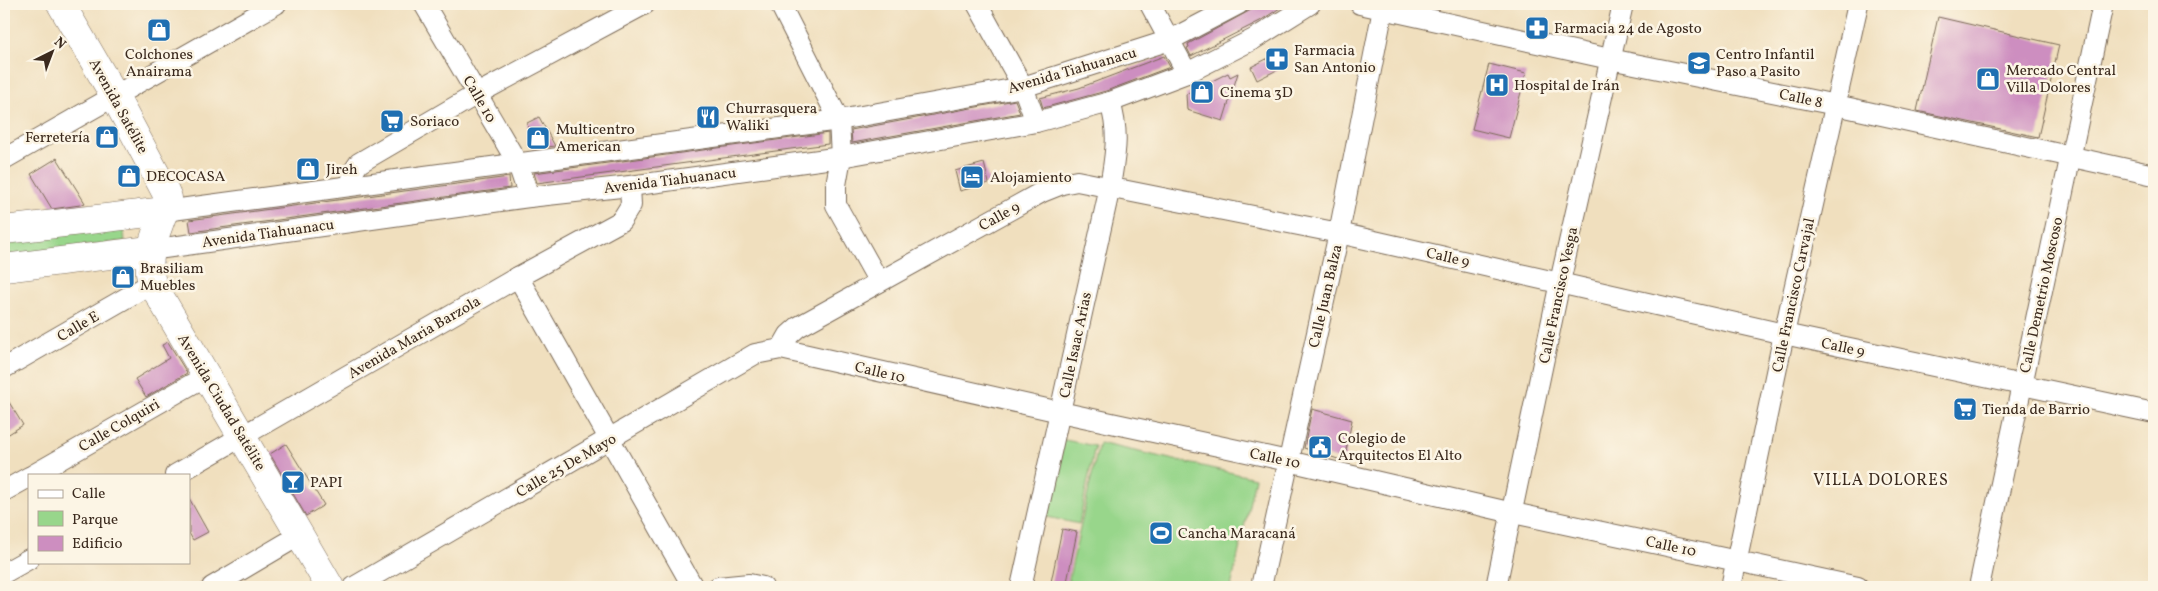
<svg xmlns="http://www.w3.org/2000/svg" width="2158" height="591" font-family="Vollkorn,serif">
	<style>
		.green { fill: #98d68b; stroke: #6a8054 }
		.building { fill: #cd8ec0 }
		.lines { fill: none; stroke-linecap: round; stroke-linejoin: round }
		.minor-casing { stroke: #7a6956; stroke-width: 22 }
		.secondary-casing { stroke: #7a6956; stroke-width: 29 }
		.primary-casing { stroke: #7a6956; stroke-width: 29 }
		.minor { stroke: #fff; stroke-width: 20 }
		.secondary { stroke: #fff; stroke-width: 28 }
		.primary { stroke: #fff; stroke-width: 28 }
		.labels { text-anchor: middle; stroke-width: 5; stroke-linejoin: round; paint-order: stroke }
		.poi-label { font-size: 15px; fill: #3b2a1e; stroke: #fcf5e5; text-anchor: start }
		.street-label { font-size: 15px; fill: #3b2a1e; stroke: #fcf5e5 }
		.neighbourhood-label { font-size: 16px; letter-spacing: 1px; fill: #3b2a1e; stroke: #fcf5e5 }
	</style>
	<rect width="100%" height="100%" fill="#fcf5e5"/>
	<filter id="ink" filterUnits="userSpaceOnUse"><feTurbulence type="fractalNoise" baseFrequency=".02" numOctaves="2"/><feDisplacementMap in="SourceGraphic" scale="10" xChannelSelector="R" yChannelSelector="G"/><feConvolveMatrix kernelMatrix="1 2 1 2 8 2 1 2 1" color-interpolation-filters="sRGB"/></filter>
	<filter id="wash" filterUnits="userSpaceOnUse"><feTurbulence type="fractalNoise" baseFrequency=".0096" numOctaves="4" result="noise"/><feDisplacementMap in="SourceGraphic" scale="20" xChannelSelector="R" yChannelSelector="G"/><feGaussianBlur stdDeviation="1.12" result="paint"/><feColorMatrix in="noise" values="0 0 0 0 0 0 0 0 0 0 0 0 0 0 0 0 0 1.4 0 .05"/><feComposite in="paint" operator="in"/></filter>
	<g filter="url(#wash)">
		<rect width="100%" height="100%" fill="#f0dfbe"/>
		<g class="green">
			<path d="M123,224L125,241L4,256V239Z"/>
			<path d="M1060,439L1095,446L1079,524L1043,516Z"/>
			<path d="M1099,443L1255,478L1231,587H1067Z"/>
		</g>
		<g id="blocks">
			<g class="building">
				<path d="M1262,4H1286L1260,21L1191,56L1187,48L1189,47L1188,44Z"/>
				<path d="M1938,17L2059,45L2038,137L1917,111Z"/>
				<path d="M1284,50L1285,66L1257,80L1251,67Z"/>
				<path d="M1164,56L1170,67L1106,91L1043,108L1040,98L1079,88Z"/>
				<path d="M1489,64L1526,73L1509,138L1472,129Z"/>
				<path d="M1228,73L1230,77L1238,73L1223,121L1187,110L1186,94Z"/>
				<path d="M1015,100L1020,113L852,143L851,130Z"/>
				<path d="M539,117L555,146L532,149L527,123Z"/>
				<path d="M828,133V144L537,183L534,173Z"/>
				<path d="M57,158L85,203L80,205L52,209L31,174Z"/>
				<path d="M984,163L989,183L960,191L955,171Z"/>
				<path d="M509,177L510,188L191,232L189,220Z"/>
				<path d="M168,342L187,373L146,397L135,379L169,358L162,345Z"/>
				<path d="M4,394L23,425L4,437Z"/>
				<path d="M1312,409L1352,420L1344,461L1304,448Z"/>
				<path d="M286,444L324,505L306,516L270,454Z"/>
				<path d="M189,498L208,532L193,540L189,533Z"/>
				<path d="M1062,529L1077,532L1066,587H1050Z"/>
			</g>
		</g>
	</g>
	<g filter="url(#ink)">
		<use href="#blocks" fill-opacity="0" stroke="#7a6956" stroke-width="1"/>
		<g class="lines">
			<g class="minor-casing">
				<g id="minor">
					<path d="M424,4L518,164L529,197"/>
					<path d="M780,4L839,120L841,157L836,185V205L879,282"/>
					<path d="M977,4L1023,87L1036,122"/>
					<path d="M1150,4L1187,73"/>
					<path d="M1360,4L1610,59L1836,105L2154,175"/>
					<path d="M4,159L276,4"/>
					<path d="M351,185L353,172L359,163L477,94L645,4"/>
					<path d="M165,211L839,120L1023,87L1170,40L1239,4"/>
					<path d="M150,250L529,197L630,186L841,157L1036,122L1110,102L1187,73L1254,39L1310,4"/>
					<path d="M518,277L693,587"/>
					<path d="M781,349L789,335L798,327L1042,192L1062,184L1077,181L1339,233L1784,334L2154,413"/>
					<path d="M4,368L152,283"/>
					<path d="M33,475L206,376"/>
					<path d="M175,475L518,277L621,221L631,205L630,186"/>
					<path d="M4,491L29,477"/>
					<path d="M4,573L29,559"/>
					<path d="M212,587L300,535"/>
					<path d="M354,587L755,354L781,349L1060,412L1288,461L1513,513L1858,587"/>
					<path d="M718,587L749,584L763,587"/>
					<path d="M1021,587L1110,187C1115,154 1120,135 1110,102"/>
					<path d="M1261,587L1339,233L1384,4"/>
					<path d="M1496,587L1560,282L1623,4"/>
					<path d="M1731,587L1784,334L1858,4"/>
					<path d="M1979,587L2103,4"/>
				</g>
			</g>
			<g class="secondary-casing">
				<g id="secondary">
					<path d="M4,230L165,211"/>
					<path d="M4,268L150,250"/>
				</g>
			</g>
			<g class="primary-casing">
				<path id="primary" d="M61,4L115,97L165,191L168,198C160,228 143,252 152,283L330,587"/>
			</g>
			<use href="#minor" class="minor"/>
			<use href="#secondary" class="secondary"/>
			<use href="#primary" class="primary"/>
		</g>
	</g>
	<defs>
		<g id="pharmacy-square" transform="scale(1.25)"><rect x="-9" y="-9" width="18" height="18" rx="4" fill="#1f6fb2" stroke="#fcf5e5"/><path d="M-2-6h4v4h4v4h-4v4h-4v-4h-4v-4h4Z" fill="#fff"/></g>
		<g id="shop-square" transform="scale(1.25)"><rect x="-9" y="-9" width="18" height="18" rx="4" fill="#1f6fb2" stroke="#fcf5e5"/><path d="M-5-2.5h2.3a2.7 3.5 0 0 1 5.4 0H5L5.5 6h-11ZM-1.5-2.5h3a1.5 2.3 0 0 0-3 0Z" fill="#fff"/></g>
		<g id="school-square" transform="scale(1.25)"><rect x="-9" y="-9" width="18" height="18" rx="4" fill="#1f6fb2" stroke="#fcf5e5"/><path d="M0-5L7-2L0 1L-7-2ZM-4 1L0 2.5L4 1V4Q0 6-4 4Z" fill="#fff"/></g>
		<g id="hospital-square" transform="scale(1.25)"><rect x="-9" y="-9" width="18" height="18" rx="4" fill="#1f6fb2" stroke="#fcf5e5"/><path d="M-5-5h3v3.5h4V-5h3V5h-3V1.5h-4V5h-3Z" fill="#fff"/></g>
		<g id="restaurant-square" transform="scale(1.25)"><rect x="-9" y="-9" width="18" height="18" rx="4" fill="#1f6fb2" stroke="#fcf5e5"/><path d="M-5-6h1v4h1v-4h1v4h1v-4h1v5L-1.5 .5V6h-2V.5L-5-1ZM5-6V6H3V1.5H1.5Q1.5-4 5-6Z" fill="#fff"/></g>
		<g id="supermarket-square" transform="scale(1.25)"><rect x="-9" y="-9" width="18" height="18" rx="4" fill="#1f6fb2" stroke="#fcf5e5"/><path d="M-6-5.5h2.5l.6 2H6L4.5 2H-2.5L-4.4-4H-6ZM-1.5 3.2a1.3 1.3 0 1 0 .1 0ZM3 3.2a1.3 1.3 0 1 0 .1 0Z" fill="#fff"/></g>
		<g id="hotel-square" transform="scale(1.25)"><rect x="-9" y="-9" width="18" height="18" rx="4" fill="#1f6fb2" stroke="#fcf5e5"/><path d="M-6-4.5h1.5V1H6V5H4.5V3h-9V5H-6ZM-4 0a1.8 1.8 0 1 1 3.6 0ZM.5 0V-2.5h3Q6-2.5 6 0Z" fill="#fff"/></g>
		<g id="civic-square" transform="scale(1.25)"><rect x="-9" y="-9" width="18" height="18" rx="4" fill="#1f6fb2" stroke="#fcf5e5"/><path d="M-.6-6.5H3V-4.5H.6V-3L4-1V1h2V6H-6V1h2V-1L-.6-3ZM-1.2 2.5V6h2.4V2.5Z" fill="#fff"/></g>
		<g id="bar-square" transform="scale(1.25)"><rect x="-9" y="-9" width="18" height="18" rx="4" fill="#1f6fb2" stroke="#fcf5e5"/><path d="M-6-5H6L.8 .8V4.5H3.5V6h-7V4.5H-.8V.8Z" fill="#fff"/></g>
		<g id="stadium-square" transform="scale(1.25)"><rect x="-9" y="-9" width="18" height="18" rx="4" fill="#1f6fb2" stroke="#fcf5e5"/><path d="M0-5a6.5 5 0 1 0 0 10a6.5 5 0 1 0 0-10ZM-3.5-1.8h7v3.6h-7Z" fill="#fff"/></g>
	</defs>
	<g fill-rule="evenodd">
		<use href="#pharmacy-square" x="1537" y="28"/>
		<use href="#shop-square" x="159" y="30"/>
		<use href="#pharmacy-square" x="1277" y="59"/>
		<use href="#school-square" x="1699" y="63"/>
		<use href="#shop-square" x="1988" y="79"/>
		<use href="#hospital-square" x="1497" y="85"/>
		<use href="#shop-square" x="1202" y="92"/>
		<use href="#restaurant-square" x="708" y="117"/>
		<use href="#supermarket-square" x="392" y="121"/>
		<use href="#shop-square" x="107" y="137"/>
		<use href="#shop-square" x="538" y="138"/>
		<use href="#shop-square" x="308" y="169"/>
		<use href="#shop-square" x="129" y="176"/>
		<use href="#hotel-square" x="972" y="177"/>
		<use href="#shop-square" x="123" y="277"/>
		<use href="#supermarket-square" x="1965" y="409"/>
		<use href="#civic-square" x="1320" y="447"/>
		<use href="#bar-square" x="293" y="482"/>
		<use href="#stadium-square" x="1161" y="533"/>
	</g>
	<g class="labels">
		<g class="poi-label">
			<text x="1554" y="33">Farmacia 24 de Agosto</text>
			<text x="1294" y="55">Farmacia<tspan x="1294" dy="17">San Antonio</tspan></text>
			<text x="159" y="59" text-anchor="middle">Colchones<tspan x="159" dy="17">Anairama</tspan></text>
			<text x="1716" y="59">Centro Infantil<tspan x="1716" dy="17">Paso a Pasito</tspan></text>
			<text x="2006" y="75">Mercado Central<tspan x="2006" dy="17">Villa Dolores</tspan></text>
			<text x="1514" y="90">Hospital de Irán</text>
			<text x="1220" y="97">Cinema 3D</text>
			<text x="726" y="113">Churrasquera<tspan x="726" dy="17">Waliki</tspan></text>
			<text x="410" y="126">Soriaco</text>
			<text x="556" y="134">Multicentro<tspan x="556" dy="17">American</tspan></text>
			<text x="90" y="142" text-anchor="end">Ferretería</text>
			<text x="326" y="174">Jireh</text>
			<text x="146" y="181">DECOCASA</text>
			<text x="990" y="182">Alojamiento</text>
			<text x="140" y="273">Brasiliam<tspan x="140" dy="17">Muebles</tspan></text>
			<text x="1982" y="414">Tienda de Barrio</text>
			<text x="1338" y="443">Colegio de<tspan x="1338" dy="17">Arquitectos El Alto</tspan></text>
			<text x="310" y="487">PAPI</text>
			<text x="1178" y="538">Cancha Maracaná</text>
		</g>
		<g class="street-label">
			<text transform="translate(1072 70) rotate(-16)" y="5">Avenida Tiahuanacu</text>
			<text transform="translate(1801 98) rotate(12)" y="5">Calle 8</text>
			<text transform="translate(480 99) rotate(60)" y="5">Calle 10</text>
			<text transform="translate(119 106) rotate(61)" y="5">Avenida Satélite</text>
			<text transform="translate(670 180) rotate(-7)" y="5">Avenida Tiahuanacu</text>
			<text transform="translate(999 216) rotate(-29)" y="5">Calle 9</text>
			<text transform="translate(268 233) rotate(-8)" y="5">Avenida Tiahuanacu</text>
			<text transform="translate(1448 257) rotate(13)" y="5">Calle 9</text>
			<text transform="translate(1558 295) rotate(-78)" y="5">Calle Francisco Vesga</text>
			<text transform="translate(1793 295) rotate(-78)" y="5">Calle Francisco Carvajal</text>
			<text transform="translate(2041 295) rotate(-78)" y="5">Calle Demetrio Moscoso</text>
			<text transform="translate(1325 296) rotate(-77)" y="5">Calle Juan Balza</text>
			<text transform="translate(78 326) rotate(-30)" y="5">Calle E</text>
			<text transform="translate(414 337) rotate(-30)" y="5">Avenida Maria Barzola</text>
			<text transform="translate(1075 345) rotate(-78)" y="5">Calle Isaac Arias</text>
			<text transform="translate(1843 347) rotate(12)" y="5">Calle 9</text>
			<text transform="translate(880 372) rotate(13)" y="5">Calle 10</text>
			<text transform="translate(222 402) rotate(59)" y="5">Avenida Ciudad Satélite</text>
			<text transform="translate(119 425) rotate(-30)" y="5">Calle Colquiri</text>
			<text transform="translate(1275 458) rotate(12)" y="5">Calle 10</text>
			<text transform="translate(566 465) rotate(-30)" y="5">Calle 25 De Mayo</text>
			<text transform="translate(1671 546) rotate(12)" y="5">Calle 10</text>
		</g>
		<g class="neighbourhood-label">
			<text x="1881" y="485">VILLA DOLORES</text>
		</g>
	</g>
	<rect width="2158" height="591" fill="none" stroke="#fcf5e5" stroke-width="20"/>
	<rect x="28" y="474" width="162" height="90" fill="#fcf5e5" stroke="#afa495"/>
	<rect x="38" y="490" width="25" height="8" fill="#ffffff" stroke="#afa495"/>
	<text x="72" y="498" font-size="15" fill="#3b2a1e">Calle</text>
	<rect x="38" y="511" width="25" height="15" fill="#98d68b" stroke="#afa495"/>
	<text x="72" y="524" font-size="15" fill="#3b2a1e">Parque</text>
	<rect x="38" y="536" width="25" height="15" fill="#cd8ec0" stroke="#afa495"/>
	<text x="72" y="548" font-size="15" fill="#3b2a1e">Edificio</text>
	<g transform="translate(52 52) rotate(42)" stroke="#fcf5e5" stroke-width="4" paint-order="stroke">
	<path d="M0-4L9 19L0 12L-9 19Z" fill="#3b2a1e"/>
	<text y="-8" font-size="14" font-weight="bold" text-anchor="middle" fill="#3b2a1e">N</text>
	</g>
</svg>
